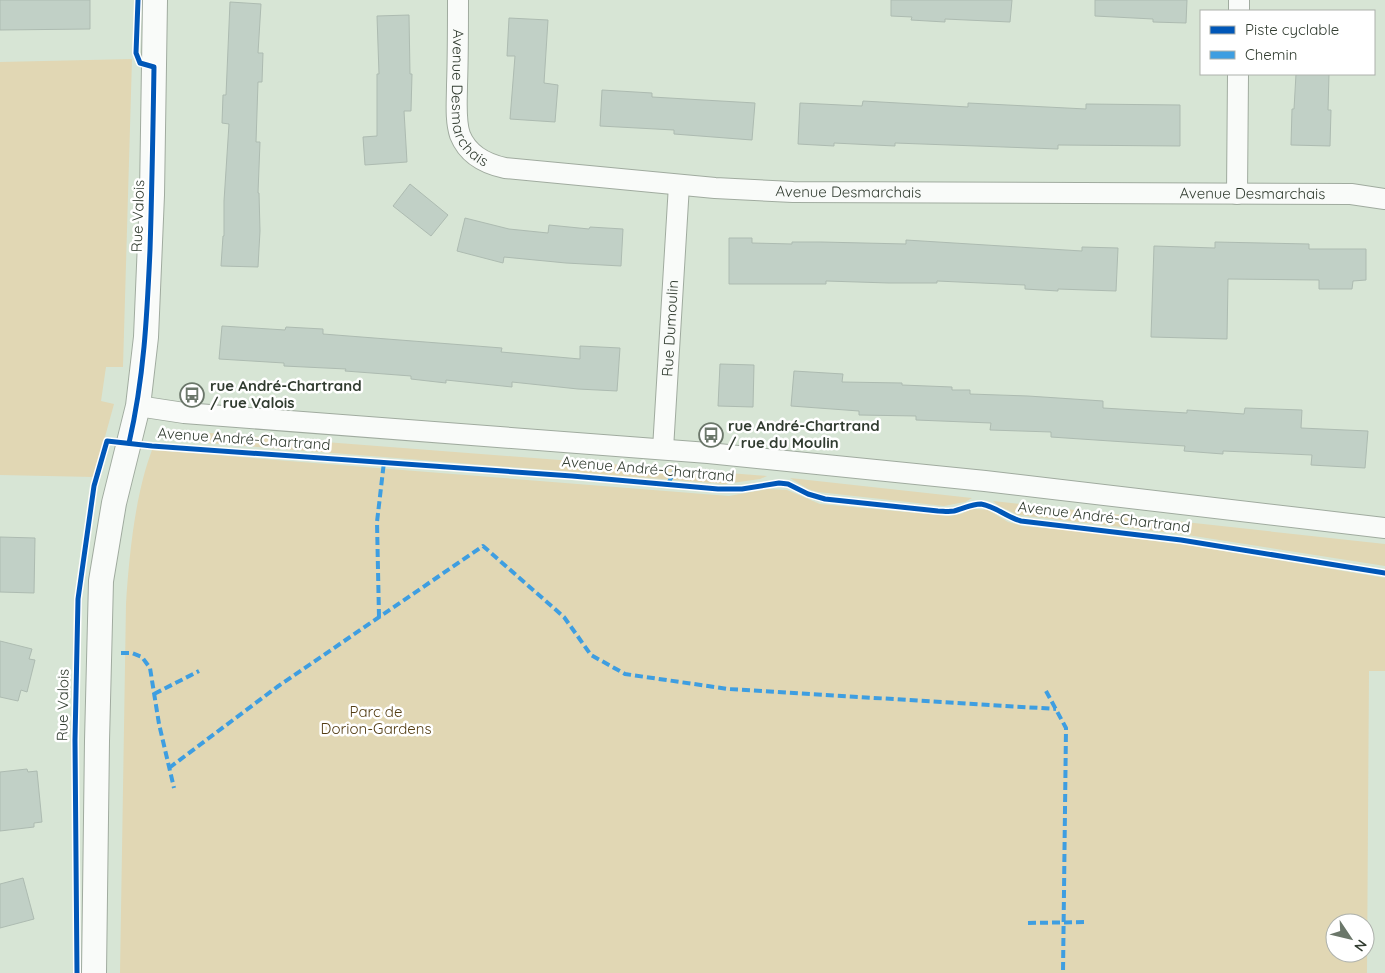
<svg xmlns="http://www.w3.org/2000/svg" width="1385" height="973" font-family="Quicksand,sans-serif">
	<style>
		.green { fill: #e1d7b4; fill-rule: evenodd }
		.building { fill: #c1d0c6; stroke: #adbbb1 }
		.lines { fill: none; stroke-linecap: round; stroke-linejoin: round }
		.minor-casing { stroke: #a0ab9f; stroke-width: 22 }
		.tertiary-casing { stroke: #a0ab9f; stroke-width: 26 }
		.minor { stroke: #f9fbf9; stroke-width: 20 }
		.tertiary { stroke: #f9fbf9; stroke-width: 24 }
		.quiet { stroke: #3e9ee1; stroke-width: 4; stroke-dasharray: 8 4; stroke-linecap: butt }
		.cycleway-casing { stroke: #fff; stroke-width: 8 }
		.cycleway { stroke: #0057b8; stroke-width: 5 }
		.labels { text-anchor: middle; stroke-width: 5; stroke-linejoin: round; paint-order: stroke }
		.street-label { font-size: 15px; fill: #313c30; stroke: #fff }
		.poi-label { font-size: 15px; font-weight: bold; fill: #313c30; stroke: #fff; text-anchor: start }
		.park-label { font-size: 15px; fill: #533d13; stroke: #fff }
	</style>
	<rect width="100%" height="100%" fill="#d7e5d5"/>
	<g class="green">
		<path d="M132,59L123,367H106L101,401L114,404L94,477L0,475V62Z"/>
		<path d="M197,432L767,476L760,479L725,484L195,442Z"/>
		<path d="M152,450L729,496L768,489L787,490L820,504L949,516L961,514L972,509L988,510L1008,522L1022,526L1078,531L1193,546L1385,578V671H1369L1367,973H120L126,604C129,556 135,495 152,450ZM1335,923H1365V953H1335Z"/>
		<path d="M790,478L972,498L965,502L944,506L818,492L808,489Z"/>
		<path d="M993,501L1385,544V566L1181,534L1018,515L999,506Z"/>
	</g>
	<g class="building">
		<path d="M0,0H90V29L0,30Z"/>
		<path d="M891,0H1012L1010,22L945,19V22L911,20L912,17L891,16Z"/>
		<path d="M1095,0H1187L1186,23L1153,22V19L1095,16Z"/>
		<path d="M230,2L261,4L258,53H263L262,82H258L256,142H260L258,193H259L260,231L258,267L221,266L223,236H224V201L229,124L222,123L223,95H226Z"/>
		<path d="M409,15L410,74H412L411,111H404L407,162L365,165L363,137L377,136V74H379L377,16Z"/>
		<path d="M509,18L548,20L544,83L558,85L555,122L510,119L515,56H507Z"/>
		<path d="M1296,74H1329L1328,110H1331L1330,146L1291,145L1292,109H1294Z"/>
		<path d="M602,90L652,93V97L755,103L752,140L674,134V130L600,126Z"/>
		<path d="M863,101L968,107V103L1086,109V104L1180,105V146L1058,145V149L895,143V146L834,143V146L798,144L800,103L862,106Z"/>
		<path d="M410,184L448,215L431,236L393,206Z"/>
		<path d="M465,218L509,229L548,233L549,225L589,229L590,227L623,229L621,266L566,263L504,257L503,263L457,251Z"/>
		<path d="M729,238H752V243L792,244V242H821L906,244V240L1082,251V247L1118,248L1116,291L1058,289V291L1025,289V285L937,281V283H889L826,281V284H729Z"/>
		<path d="M1215,242L1309,244V249H1366V280L1353,281L1352,289H1319V280L1228,279L1227,339L1151,337L1154,246L1215,248Z"/>
		<path d="M222,326L285,330L286,327L323,329V334L502,348L501,352L580,359V346L620,348L617,391L578,389L512,382V387L446,380V383L411,379V376L345,371L346,369L284,366V363L219,359Z"/>
		<path d="M720,364L754,365L753,407L718,406Z"/>
		<path d="M794,371L843,374L842,382L902,383V385L952,387V390H970V394L1028,396L1103,401V408L1187,413V410L1244,414L1245,408L1302,410L1301,428L1368,431L1365,468L1311,465L1312,455L1223,451V454L1184,451L1185,446L1051,437V432L990,430L991,423L916,420V416L859,415V411L791,406Z"/>
		<path d="M0,537L35,538L34,593L0,592Z"/>
		<path d="M0,641L32,649L29,659L35,660L27,692L21,690L18,701L0,697Z"/>
		<path d="M27,769L28,772L37,771L42,822L34,823V827L0,831V772Z"/>
		<path d="M23,878L34,919L0,928V884Z"/>
	</g>
	<g class="lines">
		<g class="minor-casing">
			<g id="minor">
				<path id="s1" d="M458,0C458,28 458,57 457,85C457,101 455,120 460,135C468,155 486,164 505,168L715,188L793,192L1351,194L1385,199"/>
				<path d="M1239,11V0"/>
				<path d="M1237,194L1238,74"/>
				<path d="M138,406L184,413L708,453L985,481L1385,528"/>
				<path id="s2" d="M663,449L679,185"/>
			</g>
		</g>
		<g class="tertiary-casing">
			<path id="tertiary" d="M94,973L97,741L101,581L114,503L138,406L146,337L152,195L155,0"/>
		</g>
		<use href="#minor" class="minor"/>
		<use href="#tertiary" class="tertiary"/>
		<g class="quiet">
			<path d="M668,484L676,468"/>
			<path d="M379,617L377,522L384,462"/>
			<path d="M121,653H132L142,657L150,668L159,724L174,788"/>
			<path d="M1046,691L1066,728L1063,973"/>
			<path d="M154,694L199,671"/>
			<path d="M169,768L277,687L483,546L564,617L591,655L625,674L728,689L1056,709"/>
			<path d="M1028,923L1088,922"/>
		</g>
		<g class="cycleway-casing">
			<g id="cycleway">
				<path d="M129,443C144,378 147,316 150,250C152,189 153,128 154,67L140,63L136,53L138,0"/>
				<path d="M77,973L75,740L78,599L94,486L107,441L152,446L572,476L718,489H742L779,483L788,484L808,494L825,499L938,511C943,511 948,512 954,511C963,509 971,504 981,504C995,506 1006,517 1021,521L1181,540L1385,573"/>
			</g>
		</g>
		<use href="#cycleway" class="cycleway"/>
	</g>
	<defs>
		<g id="bus-ring" transform="scale(1.25)"><circle r="9.5" fill="#fff" stroke="#6b776a" stroke-width="1.5"/><path d="M-5-6H5V4H4V6H2V4H-2V6H-4V4H-5ZM-3.5-4V0h7V-4ZM-3.5 1.2v1.5H-2V1.2ZM2 1.2v1.5H3.5V1.2Z" fill="#6b776a"/></g>
	</defs>
	<g fill-rule="evenodd">
		<use href="#bus-ring" x="192" y="395"/>
		<use href="#bus-ring" x="711" y="435"/>
	</g>
	<g class="labels">
		<g class="street-label">
			<text dy="5" stroke="none"><textPath href="#s1" startOffset="102">Avenue Desmarchais</textPath></text>
			<text dy="5" stroke="none"><textPath href="#s1" startOffset="538">Avenue Desmarchais</textPath></text>
			<text dy="5" stroke="none"><textPath href="#s1" startOffset="942">Avenue Desmarchais</textPath></text>
			<text transform="translate(138 216) rotate(-88)" y="5">Rue Valois</text>
			<text dy="5" stroke="none"><textPath href="#s2" startOffset="121">Rue Dumoulin</textPath></text>
			<text transform="translate(244 439) rotate(4)" y="5">Avenue André-Chartrand</text>
			<text transform="translate(648 469) rotate(5)" y="5">Avenue André-Chartrand</text>
			<text transform="translate(1104 517) rotate(7)" y="5">Avenue André-Chartrand</text>
			<text transform="translate(63 705) rotate(-89)" y="5">Rue Valois</text>
		</g>
		<g class="poi-label">
			<text x="210" y="391">rue André-Chartrand<tspan x="210" dy="17">/ rue Valois</tspan></text>
			<text x="728" y="431">rue André-Chartrand<tspan x="728" dy="17">/ rue du Moulin</tspan></text>
		</g>
		<g class="park-label">
			<text x="376" y="717">Parc de<tspan x="376" dy="17">Dorion-Gardens</tspan></text>
		</g>
	</g>
	<rect x="1200" y="10" width="175" height="65" fill="#ffffff" stroke="#adb1ac"/>
	<rect x="1210" y="26" width="25" height="8" fill="#0057b8" stroke="#adb1ac"/>
	<text x="1245" y="35" font-size="15" fill="#313c30">Piste cyclable</text>
	<rect x="1210" y="51" width="25" height="8" fill="#3e9ee1" stroke="#adb1ac"/>
	<text x="1245" y="60" font-size="15" fill="#313c30">Chemin</text>
	<g transform="translate(1350 938) rotate(125)"><circle r="24" fill="#ffffff" stroke="#adb1ac"/>
	<path d="M0-4L9 19L0 12L-9 19Z" fill="#6b776a"/>
	<text y="-8" font-size="14" font-weight="bold" text-anchor="middle" fill="#313c30">N</text>
	</g>
</svg>
